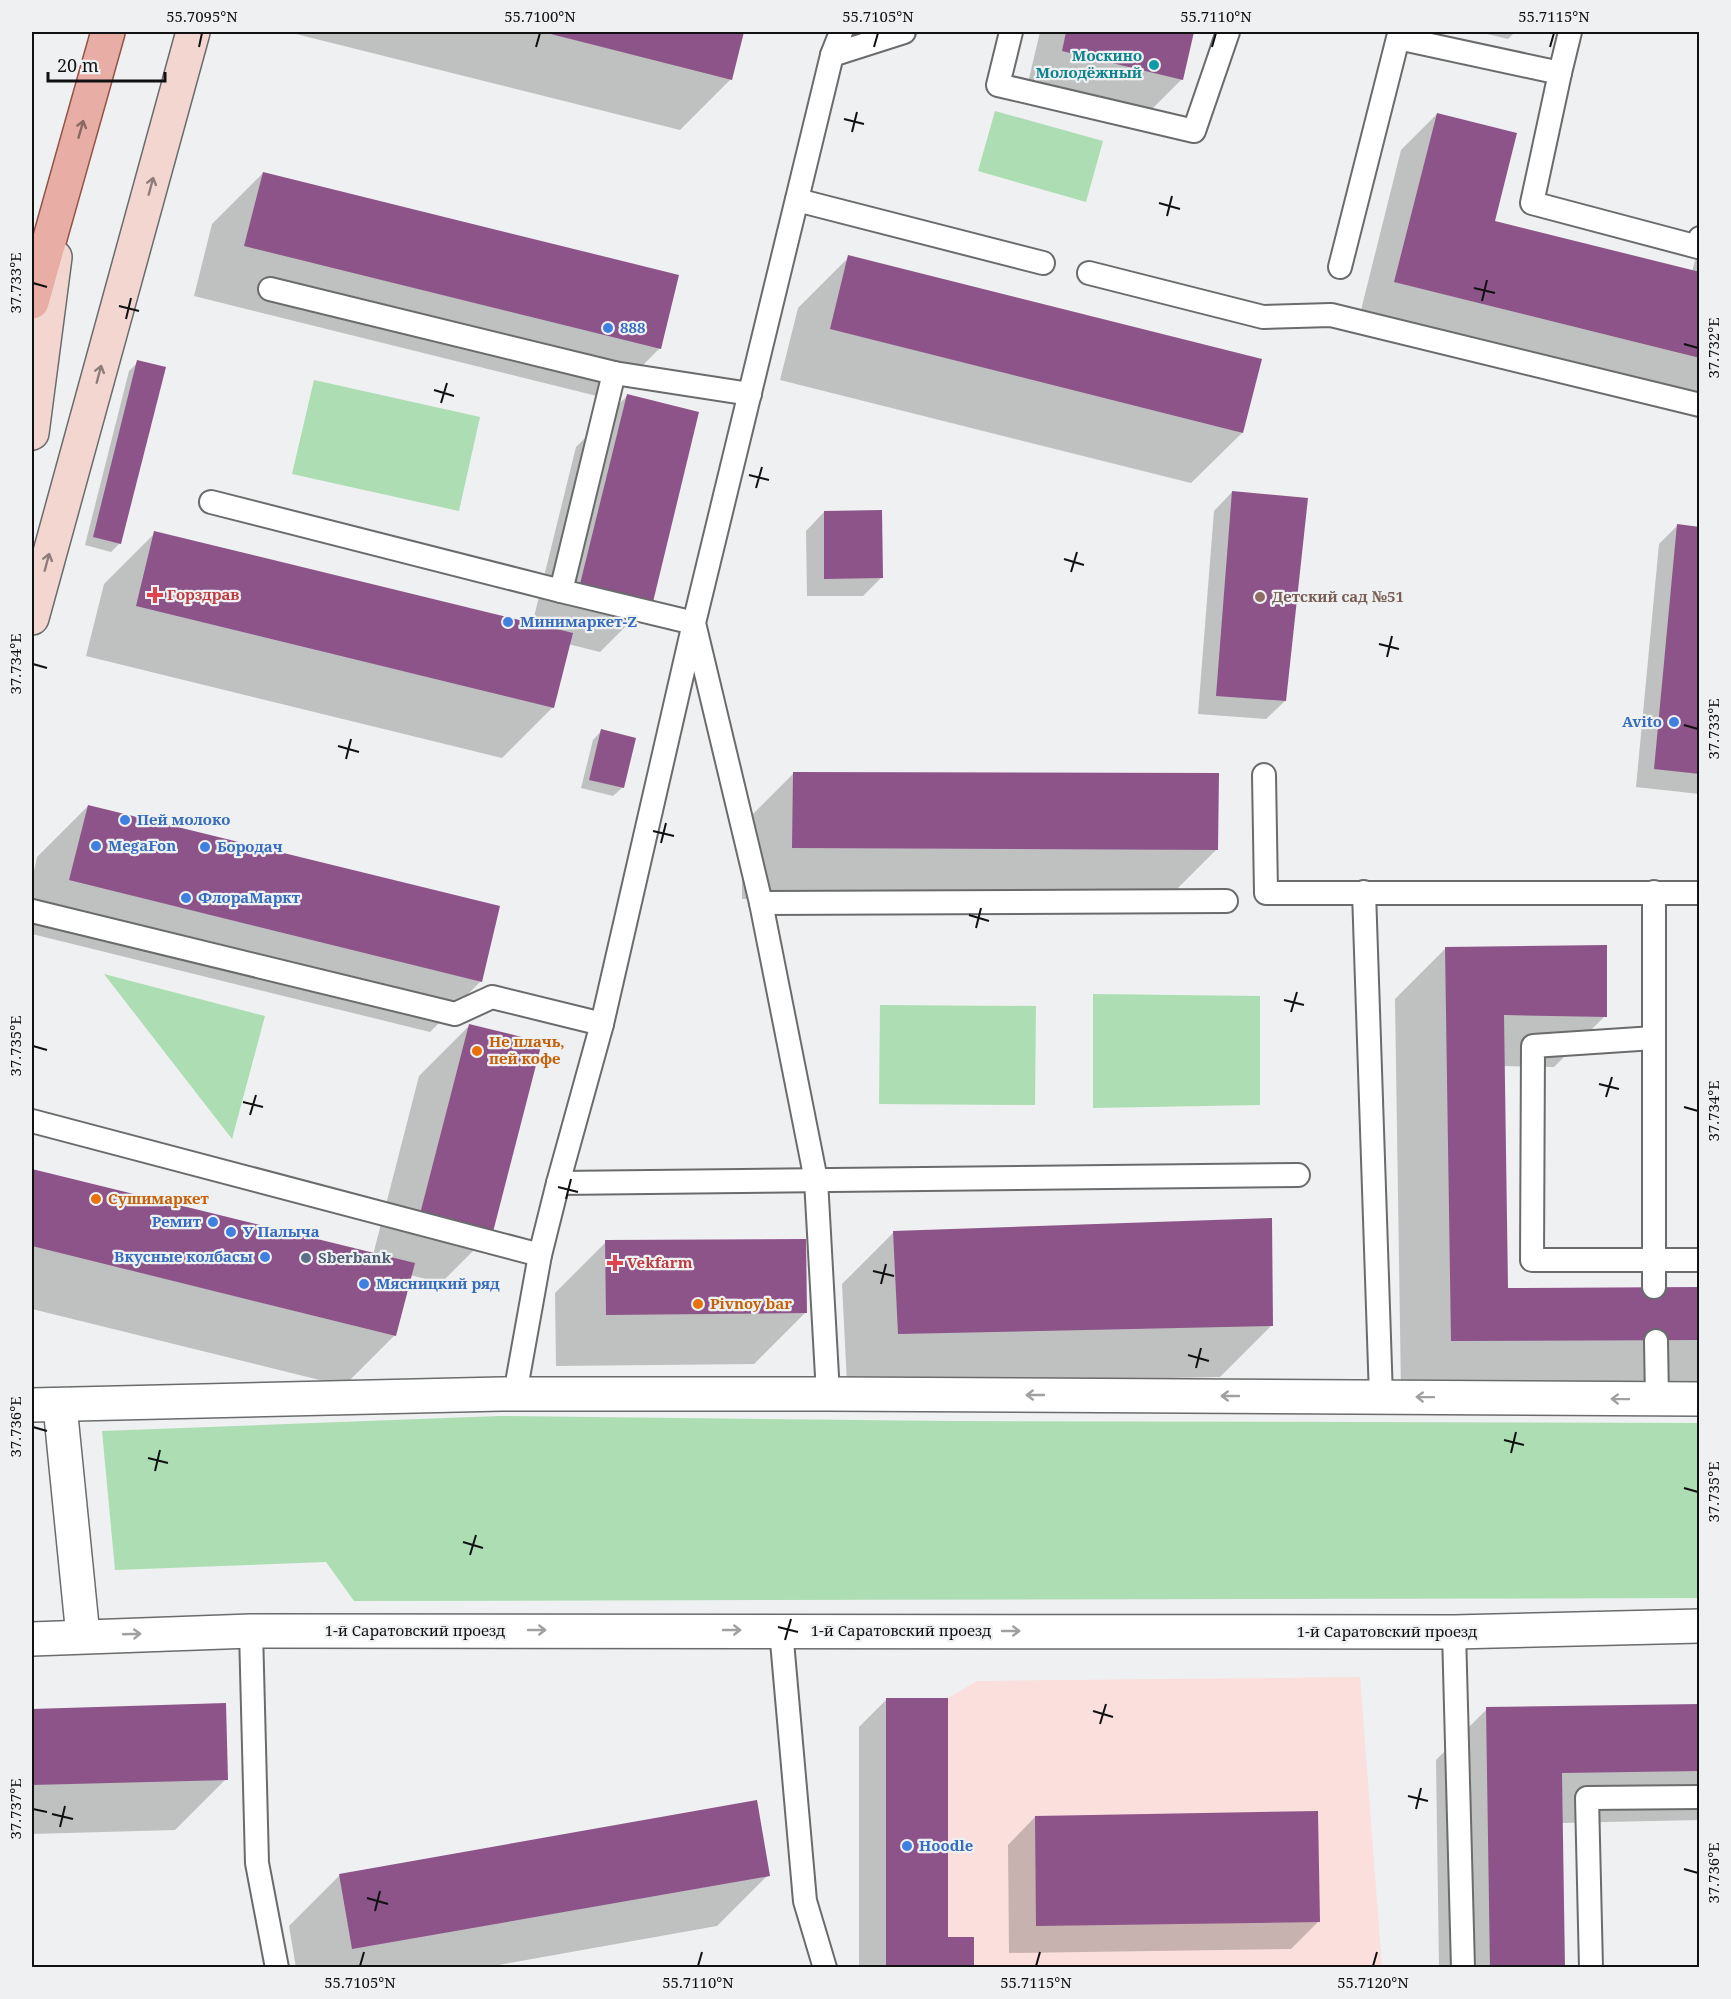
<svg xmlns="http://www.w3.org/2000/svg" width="1731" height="1999" font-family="'Noto Serif',serif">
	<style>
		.education { fill: #fadfdd }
		.green { fill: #adddb3 }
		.shadow { fill: #0003 }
		.building { fill: #8d548a }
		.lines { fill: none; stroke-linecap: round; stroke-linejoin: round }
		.service-casing { stroke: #6a6b6c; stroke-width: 26 }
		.tertiary-casing { stroke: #6a6b6c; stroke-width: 36 }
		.secondary-casing { stroke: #6a6b6c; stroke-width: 36 }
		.primary-casing { stroke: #935349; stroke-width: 36 }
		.service { stroke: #fff; stroke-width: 22 }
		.tertiary { stroke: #fff; stroke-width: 33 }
		.secondary { stroke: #f4d6d1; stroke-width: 33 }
		.primary { stroke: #e8ada4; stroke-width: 33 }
		.oneway { stroke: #876762 }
		.oneway2 { stroke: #8e7d7b }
		.oneway3 { stroke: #a0a0a0 }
		.ticks { fill: none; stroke: #111112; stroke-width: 2 }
		.culture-dot { fill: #0f9aa8; stroke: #eff0f1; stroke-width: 2 }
		.shop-dot { fill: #3f7fe0; stroke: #eff0f1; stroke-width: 2 }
		.health-dot { fill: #e0444e; stroke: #eff0f1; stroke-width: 2 }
		.education-dot { fill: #8d6e63; stroke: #eff0f1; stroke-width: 2 }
		.food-dot { fill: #e8710a; stroke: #eff0f1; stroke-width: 2 }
		.service-dot { fill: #5c6f8a; stroke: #eff0f1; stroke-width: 2 }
		.labels { text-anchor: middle; stroke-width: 4.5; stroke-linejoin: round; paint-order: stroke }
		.culture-label { font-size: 15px; font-weight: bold; fill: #0d838f; stroke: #eff0f1; text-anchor: end }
		.shop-label { font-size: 15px; font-weight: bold; fill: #366cbe; stroke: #eff0f1; text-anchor: start }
		.health-label { font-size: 15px; font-weight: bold; fill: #be3a42; stroke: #eff0f1; text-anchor: start }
		.education-label { font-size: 15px; font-weight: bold; fill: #785e54; stroke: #eff0f1; text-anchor: start }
		.food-label { font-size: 15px; font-weight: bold; fill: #c56008; stroke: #eff0f1; text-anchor: start }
		.service-label { font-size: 15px; font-weight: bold; fill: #4e5e75; stroke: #eff0f1; text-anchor: start }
		.street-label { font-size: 15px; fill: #111112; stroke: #eff0f1 }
		.neatline { fill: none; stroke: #111112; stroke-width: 2 }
		.ticks-label { font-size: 15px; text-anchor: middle; fill: #111112 }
	</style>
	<rect width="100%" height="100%" fill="#eff0f1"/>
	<path class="education" d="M1360,1677L1382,1967H974V1937H948V1698L977,1681Z"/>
	<g class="green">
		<path d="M995,111L1103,141L1086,202L978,171Z"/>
		<path d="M314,380L480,417L459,511L292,474Z"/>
		<path d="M104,974L265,1016L232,1139Z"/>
		<path d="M1093,994L1260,996V1105L1093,1108Z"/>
		<path d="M880,1005L1036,1006L1035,1105L879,1104Z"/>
		<path d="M499,1416L952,1421L1699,1423V1598L354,1601L326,1562L115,1570L102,1431Z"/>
	</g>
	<g class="shadow">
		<path d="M288,32H743L731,79L680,130Z"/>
		<path d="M1040,32H1193L1182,79L1146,115L1027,87Z"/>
		<path d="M1479,32H1515L1508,39Z"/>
		<path d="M1437,114L1493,222L1692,272L1700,242V403L1359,318L1401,150Z"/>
		<path d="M263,173L660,348L609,399L194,296L212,224Z"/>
		<path d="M849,257L1242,433L1191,483L780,380L798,308Z"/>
		<path d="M138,362L120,543L111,552L85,545L129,371Z"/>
		<path d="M627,396L651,601L600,652L568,644L553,707L502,758L86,656L104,584L155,533L532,625L576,447Z"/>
		<path d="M1232,492L1285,701L1266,719L1198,714L1214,511Z"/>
		<path d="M824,512L881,578L863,596H807L806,531Z"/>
		<path d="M1677,526L1700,528V794L1636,787L1659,544Z"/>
		<path d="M601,731L622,788L613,796L581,788L593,740Z"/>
		<path d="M793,774L1217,849L1166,900L742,899V825Z"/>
		<path d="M88,806L481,981L430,1032L32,934V880L37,857Z"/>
		<path d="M1446,948L1605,1016L1554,1067L1503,1066L1506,1290L1700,1288V1390L1401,1392L1395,999Z"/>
		<path d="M470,1025L492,1232L441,1283L410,1275L395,1335L344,1386L32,1309V1171L373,1255L419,1076Z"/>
		<path d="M893,1233L1271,1326L1220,1377L847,1384L842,1284Z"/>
		<path d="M606,1242L805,1313L754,1364L556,1366L555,1293Z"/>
		<path d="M887,1699L947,1939L973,1968H859V1727Z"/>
		<path d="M224,1705L226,1779L175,1830L32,1834V1710Z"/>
		<path d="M1700,1705V1820L1561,1823L1564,1968H1439L1436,1760L1487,1709Z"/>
		<path d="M1035,1817L1319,1921L1291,1949L1009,1953L1008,1845Z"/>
		<path d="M768,1875L717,1926L482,1968H296L289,1926L339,1876Z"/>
	</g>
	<g class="building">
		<path d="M543,32H744L732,80Z"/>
		<path d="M1066,32H1194L1183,80L1062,51Z"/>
		<path d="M1437,113L1517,133L1495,221L1700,272V358L1394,282Z"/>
		<path d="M263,172L679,275L661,349L244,246Z"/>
		<path d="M848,255L1262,359L1243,433L830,329Z"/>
		<path d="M137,360L166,367L121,544L93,537Z"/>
		<path d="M627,394L699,412L653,602L580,584Z"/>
		<path d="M1232,491L1308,498L1286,701L1216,696Z"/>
		<path d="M882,510L883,578L824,579V511Z"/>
		<path d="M1677,524L1700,527V774L1654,769Z"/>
		<path d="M154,531L573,633L554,708L136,606Z"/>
		<path d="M601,729L636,738L624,788L589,780Z"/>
		<path d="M793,772L1219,773L1218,850L792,848Z"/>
		<path d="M88,805L500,906L482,982L69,880Z"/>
		<path d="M1607,945V1017L1504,1015L1508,1288L1700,1287V1340L1451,1341L1445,947Z"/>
		<path d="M469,1024L542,1042L493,1232L420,1214Z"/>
		<path d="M32,1169L415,1263L396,1336L32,1246Z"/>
		<path d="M1272,1218L1273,1326L898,1334L893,1231Z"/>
		<path d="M806,1239L807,1313L606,1315L605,1240Z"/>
		<path d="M886,1698H948V1937H974V1968H886Z"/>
		<path d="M226,1703L228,1780L32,1785V1709Z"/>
		<path d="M1700,1704V1771L1562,1773L1565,1968H1490L1486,1707Z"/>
		<path d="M757,1800L770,1876L352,1949L339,1874Z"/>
		<path d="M1318,1811L1320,1922L1036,1926L1035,1816Z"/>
	</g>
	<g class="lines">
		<g class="service-casing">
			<g id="service">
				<path d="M1011,32L998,85L1194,131L1228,32"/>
				<path d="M832,55L904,32"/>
				<path d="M1560,73L1570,32"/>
				<path d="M797,200L1043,263"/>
				<path d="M1340,267L1398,38L1560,73L1532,203L1698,247L1700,238"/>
				<path d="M1089,273L1263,317L1331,315L1700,405"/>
				<path d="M270,289L614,373L750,394"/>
				<path d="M211,502L561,591L694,623L602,1024L558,1183L540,1255L515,1394"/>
				<path d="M561,591L614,373"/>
				<path d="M1264,775L1266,893H1700"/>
				<path d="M1364,892L1381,1397"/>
				<path d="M1654,892V1287"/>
				<path d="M761,903L1226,901"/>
				<path d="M32,911L455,1014L492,997L602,1024"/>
				<path d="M1654,1038L1533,1046L1532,1260H1700"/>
				<path d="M32,1121L540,1255"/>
				<path d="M558,1183L1298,1175"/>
				<path d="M1656,1341L1657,1399"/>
				<path d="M828,1394L816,1180L761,903L694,623L832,55L841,32"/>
				<path d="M781,1630L805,1901L825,1968"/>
				<path d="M251,1631L257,1863L277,1968"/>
				<path d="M1454,1632L1463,1968"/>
				<path d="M1591,1968L1587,1798L1700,1797"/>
			</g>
		</g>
		<g class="tertiary-casing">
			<g id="tertiary">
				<path d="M32,1405L501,1394H828L1700,1399"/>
				<path d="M60,1406L83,1636"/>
				<path d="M32,1639L251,1631L1454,1632L1700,1626"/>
			</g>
		</g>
		<g class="secondary-casing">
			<g id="secondary">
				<path d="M32,433L55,257"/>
				<path d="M32,618L193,32"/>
			</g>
		</g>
		<g class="primary-casing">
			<path id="primary" d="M32,302L108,32"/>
		</g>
		<use href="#service" class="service"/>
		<use href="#tertiary" class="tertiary"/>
		<use href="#secondary" class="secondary"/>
		<use href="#primary" class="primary"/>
	</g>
	<defs><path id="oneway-shaft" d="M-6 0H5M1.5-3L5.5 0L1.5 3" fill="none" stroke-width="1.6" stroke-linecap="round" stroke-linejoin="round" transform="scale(1.5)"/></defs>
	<use class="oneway" href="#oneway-shaft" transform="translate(81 129) rotate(-74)"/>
	<g class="oneway2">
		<use href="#oneway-shaft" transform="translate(151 186) rotate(-75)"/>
		<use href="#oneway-shaft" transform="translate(99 374) rotate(-75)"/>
		<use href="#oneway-shaft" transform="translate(47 562) rotate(-75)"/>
	</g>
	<g class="oneway3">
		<use href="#oneway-shaft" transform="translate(1035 1395) rotate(-180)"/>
		<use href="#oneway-shaft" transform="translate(1230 1396) rotate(-180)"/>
		<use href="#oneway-shaft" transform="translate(1425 1397) rotate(-179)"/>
		<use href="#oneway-shaft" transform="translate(1620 1399) rotate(-179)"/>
		<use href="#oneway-shaft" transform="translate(537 1630)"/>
		<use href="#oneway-shaft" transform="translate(732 1630)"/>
		<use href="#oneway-shaft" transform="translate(1011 1631)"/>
		<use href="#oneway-shaft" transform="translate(132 1634) rotate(-2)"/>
	</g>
	<path class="ticks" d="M199,47L202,33M536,47L540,33M874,47L878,33M1212,47L1216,33M1550,47L1554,33M844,119L864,124M852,132L857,112M1159,203L1180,209M1167,216L1172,196M33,283L47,287M1474,288L1495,293M1482,301L1487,280M119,306L139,311M126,319L131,298M1684,344L1698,348M434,390L454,396M441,403L447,383M749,475L769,480M756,488L762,467M1064,559L1084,565M1071,572L1077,552M1379,644L1399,649M1387,657L1392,636M33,664L47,668M1684,725L1698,729M338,746L359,752M346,759L351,739M653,831L674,836M661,843L666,823M969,915L989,921M976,928L981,908M1284,1000L1304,1005M1291,1012L1297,992M33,1046L47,1050M1599,1084L1619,1089M1606,1097L1612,1077M243,1102L263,1107M1684,1107L1698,1111M250,1115L256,1095M558,1187L578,1192M566,1199L571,1179M873,1271L894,1276M881,1284L886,1264M1188,1355L1209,1361M1196,1368L1201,1348M33,1427L47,1431M1504,1440L1524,1445M1511,1453L1516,1432M148,1458L168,1463M155,1471L160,1450M1684,1488L1698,1492M463,1542L483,1548M470,1555L476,1535M778,1627L798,1632M785,1640L791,1619M1093,1711L1113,1717M1100,1724L1106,1704M1408,1796L1428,1801M33,1809L47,1812M1416,1809L1421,1788M52,1814L73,1819M60,1827L65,1806M1684,1869L1698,1873M367,1898L388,1904M375,1911L380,1891M360,1966L364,1952M698,1966L702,1952M1036,1966L1040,1952M1373,1966L1377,1952"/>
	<circle class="culture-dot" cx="1154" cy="65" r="6"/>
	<g class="shop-dot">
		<circle cx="608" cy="328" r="6"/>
		<circle cx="508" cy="622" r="6"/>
		<circle cx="1674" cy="722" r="6"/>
		<circle cx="125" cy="820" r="6"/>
		<circle cx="96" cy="846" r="6"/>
		<circle cx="205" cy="847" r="6"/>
		<circle cx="186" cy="898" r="6"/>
		<circle cx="213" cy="1222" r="6"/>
		<circle cx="231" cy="1232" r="6"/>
		<circle cx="265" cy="1257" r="6"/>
		<circle cx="364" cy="1284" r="6"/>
		<circle cx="907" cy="1846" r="6"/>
	</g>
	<g class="health-dot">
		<path d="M152 586h6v6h6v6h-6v6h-6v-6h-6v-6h6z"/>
		<path d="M612 1254h6v6h6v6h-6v6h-6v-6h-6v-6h6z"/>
	</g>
	<circle class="education-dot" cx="1260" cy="597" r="6"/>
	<g class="food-dot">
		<circle cx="477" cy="1051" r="6"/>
		<circle cx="96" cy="1199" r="6"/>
		<circle cx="698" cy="1304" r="6"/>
	</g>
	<circle class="service-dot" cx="306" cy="1258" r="6"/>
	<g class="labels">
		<g class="culture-label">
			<text x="1142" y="61">Москино<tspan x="1142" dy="17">Молодёжный</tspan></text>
		</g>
		<g class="shop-label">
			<text x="620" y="333">888</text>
			<text x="520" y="627">Минимаркет-Z</text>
			<text x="1662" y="727" text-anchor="end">Avito</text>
			<text x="137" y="825">Пей молоко</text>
			<text x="108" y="851">MegaFon</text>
			<text x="217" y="852">Бородач</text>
			<text x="198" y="903">ФлораМаркт</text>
			<text x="201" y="1227" text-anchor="end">Ремит</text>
			<text x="243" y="1237">У Палыча</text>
			<text x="253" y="1262" text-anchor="end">Вкусные колбасы</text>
			<text x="376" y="1289">Мясницкий ряд</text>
			<text x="919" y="1851">Hoodle</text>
		</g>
		<g class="health-label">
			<text x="167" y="600">Горздрав</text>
			<text x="627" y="1268">Vekfarm</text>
		</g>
		<g class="education-label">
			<text x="1272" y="602">Детский сад №51</text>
		</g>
		<g class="food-label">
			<text x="489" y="1047">Не плачь,<tspan x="489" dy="17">пей кофе</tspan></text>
			<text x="108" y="1204">Сушимаркет</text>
			<text x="710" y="1309">Pivnoy bar</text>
		</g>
		<g class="service-label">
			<text x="318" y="1263">Sberbank</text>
		</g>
		<g class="street-label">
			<text x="415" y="1636">1-й Саратовский проезд</text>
			<text x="901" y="1636">1-й Саратовский проезд</text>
			<text x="1387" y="1637">1-й Саратовский проезд</text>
		</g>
	</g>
	<rect width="1731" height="1999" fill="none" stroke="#eff0f1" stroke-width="66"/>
	<path d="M48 72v9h117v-9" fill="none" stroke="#111112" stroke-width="3"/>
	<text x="57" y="72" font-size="18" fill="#111112" stroke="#eff0f1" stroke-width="4.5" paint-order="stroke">20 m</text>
	<rect x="33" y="33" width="1665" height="1933" class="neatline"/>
	<g class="ticks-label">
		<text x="202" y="22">55.7095°N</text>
		<text x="540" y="22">55.7100°N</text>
		<text x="878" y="22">55.7105°N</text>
		<text x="1216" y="22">55.7110°N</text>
		<text x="1554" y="22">55.7115°N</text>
		<text transform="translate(16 283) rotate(-90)" y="5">37.733°E</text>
		<text transform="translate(1714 348) rotate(-90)" y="5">37.732°E</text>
		<text transform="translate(16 664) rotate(-90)" y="5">37.734°E</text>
		<text transform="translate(1714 729) rotate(-90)" y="5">37.733°E</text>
		<text transform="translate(16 1046) rotate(-90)" y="5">37.735°E</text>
		<text transform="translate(1714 1111) rotate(-90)" y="5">37.734°E</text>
		<text transform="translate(16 1427) rotate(-90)" y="5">37.736°E</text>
		<text transform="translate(1714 1492) rotate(-90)" y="5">37.735°E</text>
		<text transform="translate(16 1809) rotate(-90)" y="5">37.737°E</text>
		<text transform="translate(1714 1873) rotate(-90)" y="5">37.736°E</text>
		<text x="360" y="1988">55.7105°N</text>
		<text x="698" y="1988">55.7110°N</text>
		<text x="1036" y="1988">55.7115°N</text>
		<text x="1373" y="1988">55.7120°N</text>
	</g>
</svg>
